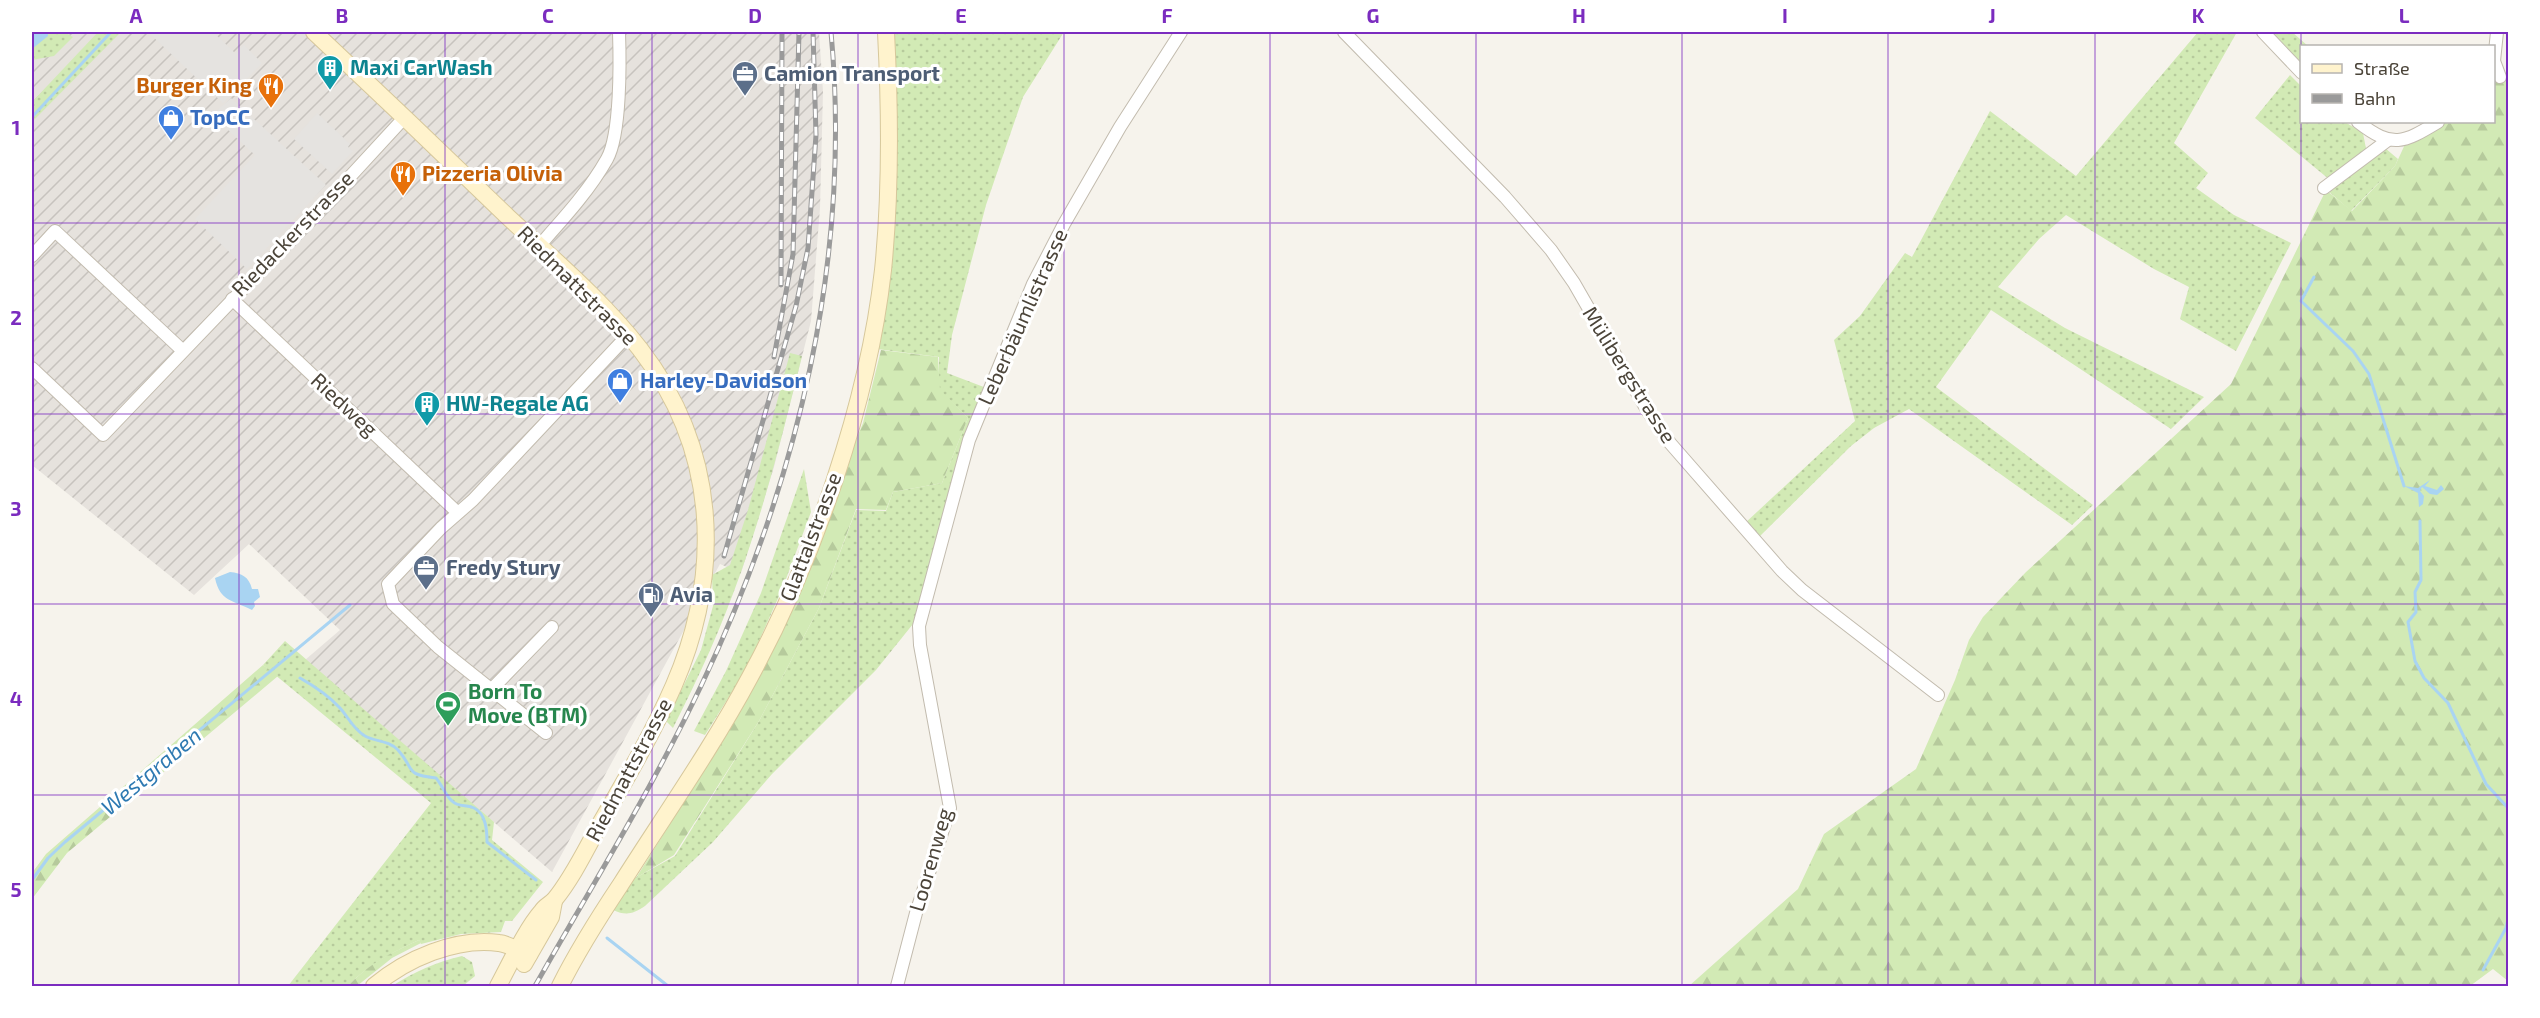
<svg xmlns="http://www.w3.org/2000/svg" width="2540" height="1018" font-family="'Exo 2',sans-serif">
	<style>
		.industrial { fill: url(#industrial-furrows) }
		.grass { fill: url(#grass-dots) }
		.forest { fill: url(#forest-firs) }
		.parking { fill: #e5e3e0 }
		.water { fill: #a9d4f2 }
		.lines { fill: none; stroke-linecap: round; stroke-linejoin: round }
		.stream { stroke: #a9d4f2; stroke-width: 3 }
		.street-casing { stroke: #c2bbae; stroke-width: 14 }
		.secondary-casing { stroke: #d6c79b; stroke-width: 18 }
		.street { stroke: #fff; stroke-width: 12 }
		.secondary { stroke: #fff3cd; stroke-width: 16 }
		.rail-casing { stroke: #9a9a9a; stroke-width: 5 }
		.rail { stroke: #fff; stroke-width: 3; stroke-dasharray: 9; stroke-linecap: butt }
		.grid { fill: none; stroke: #7b2cbf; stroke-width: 1.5; stroke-opacity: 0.55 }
		.labels { text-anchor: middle; stroke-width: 6; stroke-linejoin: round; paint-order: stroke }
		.culture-label { font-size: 21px; font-weight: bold; fill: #0d838f; stroke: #fff; text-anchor: start }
		.service-label { font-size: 21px; font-weight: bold; fill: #4e5e75; stroke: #fff; text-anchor: start }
		.food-label { font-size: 21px; font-weight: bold; fill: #c56008; stroke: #fff; text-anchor: end }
		.shop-label { font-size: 21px; font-weight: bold; fill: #366cbe; stroke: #fff; text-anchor: start }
		.street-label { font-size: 21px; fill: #4b4439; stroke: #fff }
		.leisure-label { font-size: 21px; font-weight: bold; fill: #27864d; stroke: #fff; text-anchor: start }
		.water-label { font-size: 22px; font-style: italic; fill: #2e7ab2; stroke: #fff }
		.neatline { fill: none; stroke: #7b2cbf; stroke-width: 2 }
		.grid-label { font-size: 20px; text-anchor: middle; font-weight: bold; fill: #7b2cbf }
	</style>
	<defs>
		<pattern id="industrial-furrows" width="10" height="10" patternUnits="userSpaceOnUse" patternTransform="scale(1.5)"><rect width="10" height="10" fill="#e6e2dd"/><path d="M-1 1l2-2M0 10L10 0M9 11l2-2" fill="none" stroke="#c7c3be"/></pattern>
		<pattern id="grass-dots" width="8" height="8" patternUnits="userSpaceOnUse" patternTransform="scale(1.5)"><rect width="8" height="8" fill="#d2eab5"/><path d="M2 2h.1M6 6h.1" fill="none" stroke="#b6ca9c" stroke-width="1.8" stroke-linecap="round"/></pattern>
		<pattern id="forest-firs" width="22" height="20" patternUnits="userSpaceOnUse" patternTransform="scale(1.5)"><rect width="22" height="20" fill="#d2eab5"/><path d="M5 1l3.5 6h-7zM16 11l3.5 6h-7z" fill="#b6ca9c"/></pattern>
	</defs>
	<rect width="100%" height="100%" fill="#f6f3ec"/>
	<path class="industrial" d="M32,32H819L823,92L820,208L811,321L774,467L741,573L720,564L552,872L305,660L340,630L249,544L194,595L32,465Z"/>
	<g class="grass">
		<path d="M32,32H64L73,37L54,56L32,60Z"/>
		<path d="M98,32H121L32,122V102Z"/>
		<path d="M893,32H1064L1023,97L986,205L952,335L947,373L989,389L917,619L876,670L772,774L713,842L645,906C633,914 626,916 613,910L630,881L675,856L759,721L819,608L856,510L886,511L893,492L942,483L968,418L939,390V357L877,349Z"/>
		<path d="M2198,32H2237L2174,143L2208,173L2196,188L2234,215L2291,243L2236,351L2180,319L2189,287L2154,269L2066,215L2039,239L1998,287L2065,328L2204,397L2171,429L1991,310L1936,387L2093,505L2072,525L1909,409L1874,428L1851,446L1758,538L1744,524L1855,421L1834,340L1860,316L1905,253L1912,257L1990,111L2076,176Z"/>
		<path d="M2268,32H2292L2308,46H2302L2301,68Z"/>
		<path d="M2290,75L2301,86L2302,122H2345L2363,133L2368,159L2385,148L2398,159L2395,166L2351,211L2327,190L2330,180L2255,118Z"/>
		<path d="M790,353L802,356C784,429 766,501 741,572C722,626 699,677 673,728L666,721L701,650L713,606L712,575L730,565L748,510Z"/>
		<path d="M804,469L811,512L783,587L747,668L705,735L694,731L726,671L761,593Z"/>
		<path d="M285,641L494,822L492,840L543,882L512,921H505L501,932L461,934L421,944L419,940C393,952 367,965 348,986H288L431,803L263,665Z"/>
		<path d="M462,956L472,962L475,976L463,986H392C414,972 436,962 462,956Z"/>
	</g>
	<g class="forest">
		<path d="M2508,71V981L2493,969L2470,986H1689L1798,889L1824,834L1916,769L1955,680L1969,640L1983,617L2026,572L2231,384L2326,190L2352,211L2395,166L2407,140L2438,122H2494V82Z"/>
		<path d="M881,350L938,357L940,390L968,418L942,483L893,492L886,510L856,509L819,608L759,721L674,855L636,878L722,741L833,496L863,423Z"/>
		<path d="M263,665L278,676L67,853L32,899V873L46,854Z"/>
		<path d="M419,940L421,943L392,958L357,986H348C368,964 392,952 419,940Z"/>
	</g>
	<g class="parking">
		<path d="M148,32H213L235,53L244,45L262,63L223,103Z"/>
		<path d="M231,98L326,185L247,269L195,219L255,155L212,115Z"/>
		<path d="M317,113L350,144L348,147L353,151L332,174L294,139Z"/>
	</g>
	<g class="water">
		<path d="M32,32H48V36L32,49Z"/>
		<path d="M2430,480L2425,486L2437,490L2441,485L2444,489L2437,495L2430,494L2422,487L2420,491L2424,496L2423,504L2419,507L2418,493L2404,486L2418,488Z"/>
		<path d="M230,572C242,573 249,577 252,589H258L260,597L254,602L255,606L252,610C233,600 220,602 215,578Z"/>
	</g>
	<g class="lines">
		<g class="stream">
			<path d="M32,117L111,32"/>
			<path d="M2314,277L2301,301L2353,351L2369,374L2404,486"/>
			<path d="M2420,521L2421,580L2415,592L2416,612L2408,622L2415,661L2424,678L2448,703L2486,784L2508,808"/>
			<path d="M300,678C316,687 328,695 340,708C349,718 353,729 365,736C376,742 388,740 398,750C416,770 403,774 436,778C442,785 446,796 452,801C459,808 466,804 474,808C486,814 487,830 487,842L536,880"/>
			<path d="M32,880L48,858L65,842L350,605"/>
			<path d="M607,938L668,986"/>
			<path d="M2483,970L2506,928L2508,919"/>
		</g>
		<g class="street-casing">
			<g id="street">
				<path d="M1344,32L1505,197L1551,250L1574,283L1647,410L1670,443L1782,571L1802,590L1938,695"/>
				<path d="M2263,32L2302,73"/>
				<path d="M2497,32L2494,61L2500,77"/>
				<path d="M2358,122C2393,149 2403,143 2438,122"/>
				<path d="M2324,188L2388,140"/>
				<path d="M539,246C563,219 589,191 607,159C621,134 620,61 619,32"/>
				<path d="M32,256L55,231L182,350"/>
				<path d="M232,299L457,512"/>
				<path d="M32,368L103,435L334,194L404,118"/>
				<path d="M491,690L552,627"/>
				<path d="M546,733L438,647L393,604L388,584L441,528L473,500L628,335"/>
				<path d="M897,986L916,913L950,808L920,645L919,626L969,440L1033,284L1064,224L1120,127L1181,32"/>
			</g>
		</g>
		<g class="secondary-casing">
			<g id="secondary">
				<path d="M314,32C379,93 444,155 508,217C553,259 602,300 640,349C718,450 723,571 674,685C653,733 626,779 600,824C586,849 573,877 555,899C551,904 545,906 542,911C526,929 510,964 498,986"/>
				<path d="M524,964L551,917L554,901"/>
				<path d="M374,986C406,959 456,937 499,943C509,944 519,951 529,955"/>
				<path d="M560,986C578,950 599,917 621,884C664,816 712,748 750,677C814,559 868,404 883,270C891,192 890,110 886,32"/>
			</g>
		</g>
		<use href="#street" class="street"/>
		<use href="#secondary" class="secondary"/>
		<g class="rail-casing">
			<g id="rail">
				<path d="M781,285L782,32"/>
				<path d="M774,357L793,254L799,32"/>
				<path d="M724,556L796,306L808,248L816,135L813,32"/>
				<path d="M535,986C591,887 652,789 701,686C798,482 852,258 831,32"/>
			</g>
		</g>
		<use href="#rail" class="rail"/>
	</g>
	<path class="grid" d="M239,32V986M445,32V986M652,32V986M858,32V986M1064,32V986M1270,32V986M1476,32V986M1682,32V986M1888,32V986M2095,32V986M2301,32V986M32,223H2508M32,414H2508M32,604H2508M32,795H2508"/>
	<defs>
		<g id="building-pin" transform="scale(1.35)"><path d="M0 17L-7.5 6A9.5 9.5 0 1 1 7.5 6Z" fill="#0f9aa8" stroke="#fff"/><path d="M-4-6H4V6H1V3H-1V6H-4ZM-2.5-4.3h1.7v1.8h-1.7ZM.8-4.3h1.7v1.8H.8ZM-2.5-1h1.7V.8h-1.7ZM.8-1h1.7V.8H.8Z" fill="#fff"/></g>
		<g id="office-pin" transform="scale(1.35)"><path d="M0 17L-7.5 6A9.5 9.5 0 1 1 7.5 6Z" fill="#5c6f8a" stroke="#fff"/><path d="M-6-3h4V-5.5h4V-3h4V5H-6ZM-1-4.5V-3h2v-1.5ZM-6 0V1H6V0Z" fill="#fff"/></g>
		<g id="restaurant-pin" transform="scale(1.35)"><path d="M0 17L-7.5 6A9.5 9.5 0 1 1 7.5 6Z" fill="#e8710a" stroke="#fff"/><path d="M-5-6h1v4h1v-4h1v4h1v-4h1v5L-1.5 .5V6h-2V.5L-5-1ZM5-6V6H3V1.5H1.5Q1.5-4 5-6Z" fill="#fff"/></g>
		<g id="shop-pin" transform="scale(1.35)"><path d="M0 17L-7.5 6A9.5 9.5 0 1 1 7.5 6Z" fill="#3f7fe0" stroke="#fff"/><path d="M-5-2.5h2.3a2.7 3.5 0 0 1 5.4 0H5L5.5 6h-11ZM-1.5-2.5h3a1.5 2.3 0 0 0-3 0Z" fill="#fff"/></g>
		<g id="fuel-pin" transform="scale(1.35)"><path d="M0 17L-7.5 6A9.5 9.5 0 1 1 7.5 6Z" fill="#5c6f8a" stroke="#fff"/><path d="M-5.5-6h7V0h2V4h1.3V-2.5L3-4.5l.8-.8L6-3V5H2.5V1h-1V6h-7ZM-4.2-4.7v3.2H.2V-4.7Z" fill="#fff"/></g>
		<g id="stadium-pin" transform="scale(1.35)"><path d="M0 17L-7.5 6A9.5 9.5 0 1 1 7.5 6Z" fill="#2e9e5b" stroke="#fff"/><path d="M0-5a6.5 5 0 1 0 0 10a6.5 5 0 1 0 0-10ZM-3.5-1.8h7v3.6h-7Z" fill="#fff"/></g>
	</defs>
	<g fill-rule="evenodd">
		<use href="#building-pin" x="330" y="68"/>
		<use href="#office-pin" x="745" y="74"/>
		<use href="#restaurant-pin" x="271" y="86"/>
		<use href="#shop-pin" x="171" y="118"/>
		<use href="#restaurant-pin" x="403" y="174"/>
		<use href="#shop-pin" x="620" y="381"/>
		<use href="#building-pin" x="427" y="404"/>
		<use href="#office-pin" x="426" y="568"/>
		<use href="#fuel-pin" x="651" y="595"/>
		<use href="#stadium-pin" x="448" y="704"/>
	</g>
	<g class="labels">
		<g class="culture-label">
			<text x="350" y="75">Maxi CarWash</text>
			<text x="446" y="411">HW-Regale AG</text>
		</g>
		<g class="service-label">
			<text x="764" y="81">Camion Transport</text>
			<text x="446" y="575">Fredy Stury</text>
			<text x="670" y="602">Avia</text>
		</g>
		<g class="food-label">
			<text x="252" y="93">Burger King</text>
			<text x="422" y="181" text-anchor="start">Pizzeria Olivia</text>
		</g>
		<g class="shop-label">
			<text x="190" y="125">TopCC</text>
			<text x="640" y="388">Harley-Davidson</text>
		</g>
		<g class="street-label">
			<text transform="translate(293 234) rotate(-46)" y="7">Riedackerstrasse</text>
			<text transform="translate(577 286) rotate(45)" y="7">Riedmattstrasse</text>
			<text transform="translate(1023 317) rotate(-66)" y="7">Leberbäumlistrasse</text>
			<text transform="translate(1629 375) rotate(58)" y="7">Mülibergstrasse</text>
			<text transform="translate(344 405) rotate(43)" y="7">Riedweg</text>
			<text transform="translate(811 537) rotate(-69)" y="7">Glattalstrasse</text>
			<text transform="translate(629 770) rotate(-62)" y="7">Riedmattstrasse</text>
			<text transform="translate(931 860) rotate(-74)" y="7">Loorenweg</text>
		</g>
		<g class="leisure-label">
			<text x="468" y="699">Born To<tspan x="468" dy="24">Move (BTM)</tspan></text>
		</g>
		<g class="water-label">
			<text transform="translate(151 771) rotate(-40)" y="8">Westgraben</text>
		</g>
	</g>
	<rect width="2540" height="1018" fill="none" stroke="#ffffff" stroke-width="66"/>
	<rect x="2300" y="45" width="195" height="78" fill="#ffffff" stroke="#b7b4b0" stroke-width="1.5"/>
	<rect x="2312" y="64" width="30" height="9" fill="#fff3cd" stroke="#b7b4b0" stroke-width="1.5"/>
	<text x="2354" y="75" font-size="18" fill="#4b4439">Straße</text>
	<rect x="2312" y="94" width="30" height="9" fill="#9a9a9a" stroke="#b7b4b0" stroke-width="1.5"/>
	<text x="2354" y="105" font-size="18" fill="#4b4439">Bahn</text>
	<rect x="33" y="33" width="2474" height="952" class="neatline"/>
	<g class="grid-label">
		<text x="136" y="23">A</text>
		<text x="342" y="23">B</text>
		<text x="548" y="23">C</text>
		<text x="755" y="23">D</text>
		<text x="961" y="23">E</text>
		<text x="1167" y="23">F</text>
		<text x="1373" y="23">G</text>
		<text x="1579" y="23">H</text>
		<text x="1785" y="23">I</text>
		<text x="1992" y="23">J</text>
		<text x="2198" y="23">K</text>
		<text x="2404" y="23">L</text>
		<text x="16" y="135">1</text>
		<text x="16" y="325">2</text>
		<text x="16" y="516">3</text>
		<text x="16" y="706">4</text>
		<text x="16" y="897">5</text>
	</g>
</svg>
